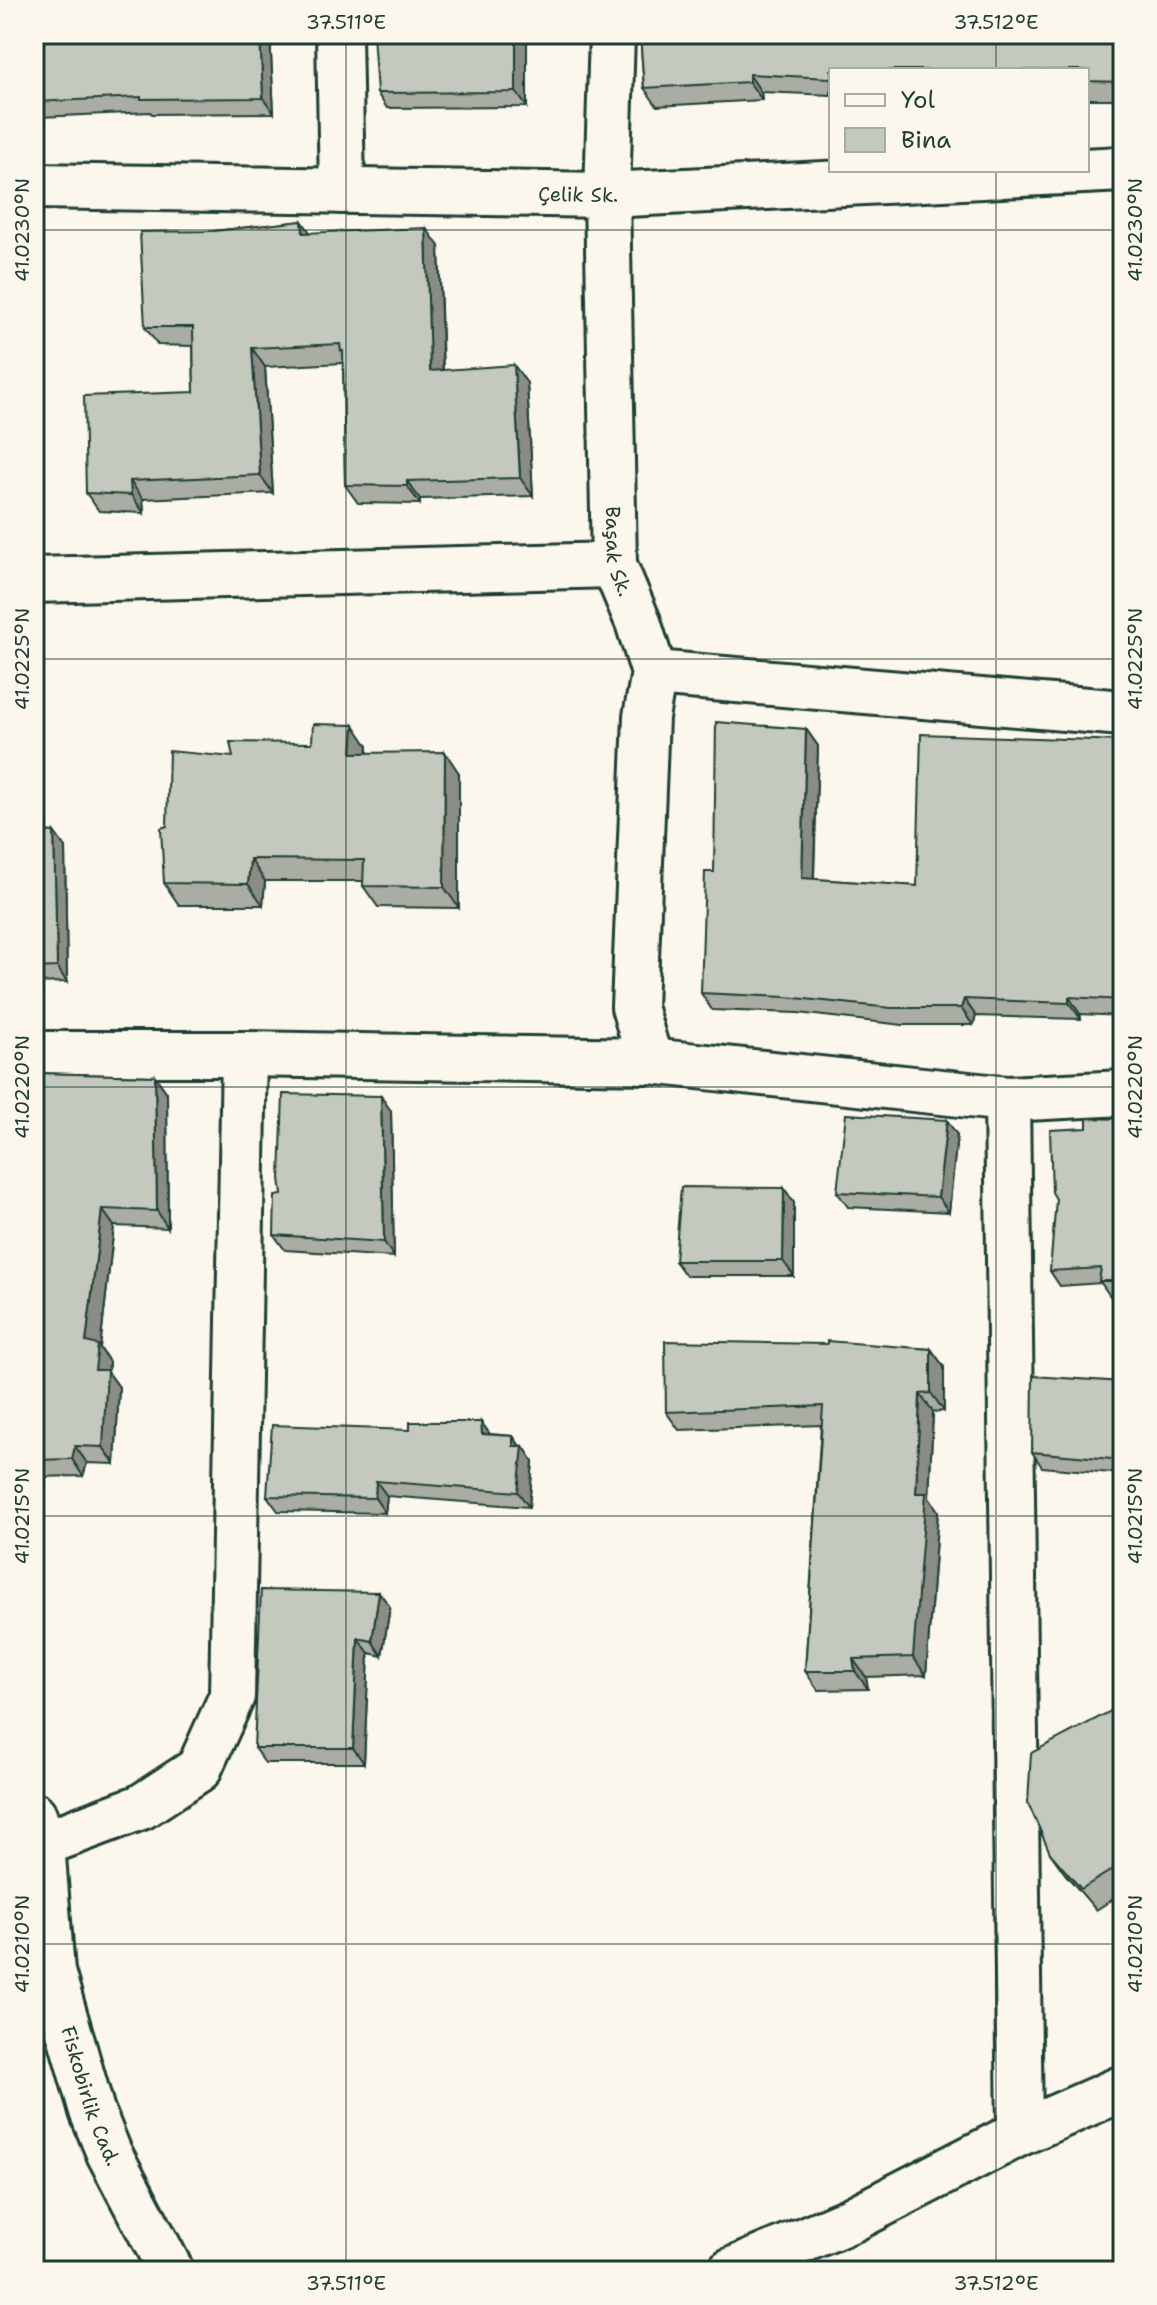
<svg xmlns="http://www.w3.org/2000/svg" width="1157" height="2305" font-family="'Shantell Sans',sans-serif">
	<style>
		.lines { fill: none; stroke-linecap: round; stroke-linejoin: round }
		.street-casing { stroke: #1f3d34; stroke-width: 50 }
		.street { stroke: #fbf7ec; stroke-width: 44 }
		.wall { fill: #a9ada3; stroke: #1f3d34; stroke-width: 2 }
		.shaded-wall { fill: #898d85; stroke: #1f3d34; stroke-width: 2 }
		.building { fill: #c4c9be; stroke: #1f3d34; stroke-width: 2 }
		.ticks { fill: none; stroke: #1f3d34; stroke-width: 2; stroke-opacity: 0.45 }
		.labels { text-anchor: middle; stroke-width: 6; stroke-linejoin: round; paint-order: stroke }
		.street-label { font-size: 20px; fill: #1f3d34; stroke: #fbf7ec }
		.neatline { fill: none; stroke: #1f3d34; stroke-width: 3 }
		.ticks-label { font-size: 20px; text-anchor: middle; fill: #1f3d34 }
	</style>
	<rect width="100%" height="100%" fill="#fbf7ec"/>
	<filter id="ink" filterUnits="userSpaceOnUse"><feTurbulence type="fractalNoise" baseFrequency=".0125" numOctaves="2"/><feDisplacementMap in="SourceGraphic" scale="16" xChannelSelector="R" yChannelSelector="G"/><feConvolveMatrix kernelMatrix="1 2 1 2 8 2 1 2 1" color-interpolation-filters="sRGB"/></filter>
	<g filter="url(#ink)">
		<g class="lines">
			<g class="street-casing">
				<g id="street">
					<path d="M339,34L342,191"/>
					<path id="s1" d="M612,34L607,195L614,565L638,622L654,673L646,717L634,1007L650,1061"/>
					<path id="s2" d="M34,186L607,195L1123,169"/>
					<path d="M34,580L614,565"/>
					<path d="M654,673L1123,713"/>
					<path d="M34,1054H244L650,1061L1007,1099L1123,1093"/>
					<path d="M1007,1099L1020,2133"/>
					<path id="s3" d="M34,1815L42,1844L52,1972L92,2111L109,2153L171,2271"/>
					<path d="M42,1844L141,1807L199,1769L232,1696L244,1054"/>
					<path d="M730,2271L853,2219L1020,2133L1123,2088"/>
				</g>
			</g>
			<use href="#street" class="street"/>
		</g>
		<g class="wall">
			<path d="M34,34H270L274,113L152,114L150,112L39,117L34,110Z"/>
			<path d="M640,34H1123V99H1087V70H831V95L761,92L762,100L657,106L644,88Z"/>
			<path d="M527,40V107L387,108L377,93Z"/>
			<path d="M302,221L310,233L439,246L443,370L527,383L533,496L420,499V504L358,503L345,485L343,363L265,367L273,493L143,499L144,513L99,511L86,493L194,392L193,346L158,345L145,327L214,231Z"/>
			<path d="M806,729L818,746L814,879L917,886L1123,741V1016L1080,1014L1081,1019L976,1016L973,1025H903L798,1013L712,1010L701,993L714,872Z"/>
			<path d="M368,746V753L459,773V908L378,907L363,886V881H265L263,905H179L164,883L167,826Z"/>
			<path d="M34,831L54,832L65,847L67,982L34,983Z"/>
			<path d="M34,1073L155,1076L167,1093L168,1228L114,1226L100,1348L109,1362L108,1372L119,1387L115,1464L87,1463L83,1476L34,1477Z"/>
			<path d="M391,1111L394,1257L285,1250L274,1235L282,1195Z"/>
			<path d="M1123,1119V1296H1110L1101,1283L1060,1286L1050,1271L1087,1128Z"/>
			<path d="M957,1135L949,1212L848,1207L837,1192Z"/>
			<path d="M784,1188L794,1203V1276H686L675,1261Z"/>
			<path d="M827,1344L931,1349L944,1367V1411L933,1412L929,1498L938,1511L926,1675L866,1677L868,1689L818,1690L805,1671L821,1425L679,1430L666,1412Z"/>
			<path d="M1123,1382V1474L1042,1467L1032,1452Z"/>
			<path d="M481,1422L490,1434L513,1436L520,1446H523L533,1461L529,1507L387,1496L385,1513L278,1511L267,1496L410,1430Z"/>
			<path d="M379,1592L390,1607L382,1656L369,1653L364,1763H265L254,1748Z"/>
			<path d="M1123,1703V1893L1096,1910L1065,1874L1050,1853L1113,1710Z"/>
		</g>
		<g class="shaded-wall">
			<path d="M260,34H270L274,113L263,98Z"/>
			<path d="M514,34H523L527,40V107L516,92Z"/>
			<path d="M749,74L761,92L762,100L749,82Z"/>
			<path d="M302,221L315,239L303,233Z"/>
			<path d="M426,228L439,246L443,389L430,371Z"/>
			<path d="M252,348L265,367L273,493L260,475Z"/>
			<path d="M514,365L527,383L533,496L520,478Z"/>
			<path d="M130,481L143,499L144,513L131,495Z"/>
			<path d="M407,481L420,499V504L407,486Z"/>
			<path d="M354,725L368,746L366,774L352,753Z"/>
			<path d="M806,729L818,746L813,895L802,878Z"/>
			<path d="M445,752L459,773V908L444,887Z"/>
			<path d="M54,832L65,847L67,982L57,967Z"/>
			<path d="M250,859L265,881L263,905L248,884Z"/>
			<path d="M1069,997L1080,1014L1081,1019L1069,1003Z"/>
			<path d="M964,999L976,1016L973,1025L961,1008Z"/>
			<path d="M155,1076L167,1093L168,1228L157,1211Z"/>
			<path d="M381,1096L391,1111L394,1257L384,1242Z"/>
			<path d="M947,1120L957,1135L949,1212L938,1197Z"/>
			<path d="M784,1188L794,1203V1276L783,1261Z"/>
			<path d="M102,1209L114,1226L100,1348L109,1362L108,1372L119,1387L115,1464L103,1447L86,1342Z"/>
			<path d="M931,1349L944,1367V1411L931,1393Z"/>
			<path d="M920,1394L933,1412L929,1498L938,1511L926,1675L913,1657L916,1493Z"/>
			<path d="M481,1422L492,1437L482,1434Z"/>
			<path d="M513,1436L522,1450L523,1446L533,1461L529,1507L518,1492Z"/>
			<path d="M75,1446L87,1463L83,1476L72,1459Z"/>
			<path d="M376,1481L387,1496L385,1513L375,1498Z"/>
			<path d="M379,1592L390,1607L382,1656L372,1641Z"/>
			<path d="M358,1638L369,1653L364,1763L353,1748Z"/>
			<path d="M853,1659L866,1677L868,1689L855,1671Z"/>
		</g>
		<g class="building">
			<path d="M34,34H260L263,98L141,99V97L34,102Z"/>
			<path d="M373,34H516V92L377,93Z"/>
			<path d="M640,34H1123V82L1087,81V70H831V78L749,74V82L644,88Z"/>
			<path d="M302,221L303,233L426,228L430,371L514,365L520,478L407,481V486L345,485L343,351H341L340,344L252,348L260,475L130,481L131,495L86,493L84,396L194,392L193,327H145L140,232L214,231Z"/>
			<path d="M716,722L806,729L802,878L917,886L921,734L1123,741V1000L1069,997V1003L964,999L961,1008H891L786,997L701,993L705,872H714Z"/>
			<path d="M313,724L354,725L352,753L445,752L444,887L363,886L364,860L250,859L248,884L164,883L161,828L167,826L169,751L233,757L230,742L312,743Z"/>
			<path d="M34,831L54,832L57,967L34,968Z"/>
			<path d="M34,1073L155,1076L157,1211L102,1209L86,1342L98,1345L95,1370H107L103,1447L75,1446L72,1459L34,1460Z"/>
			<path d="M283,1094L381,1096L384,1242L274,1235L275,1196L282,1195L280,1178Z"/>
			<path d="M846,1114L947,1120L938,1197L837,1192Z"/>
			<path d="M1087,1118L1123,1119V1281H1099L1101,1268L1050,1271L1056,1199L1052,1192L1050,1130L1087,1128Z"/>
			<path d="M681,1187L784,1188L783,1261H675Z"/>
			<path d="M665,1341L827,1344V1341L931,1349V1393L920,1394L916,1493H926L913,1657L853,1659L855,1671H805L823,1406L666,1412Z"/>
			<path d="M1033,1376L1123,1382V1460L1032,1452Z"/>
			<path d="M410,1422H481L482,1434L513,1436V1446H523L518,1492L376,1481L375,1498L267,1496L272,1425L410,1430Z"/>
			<path d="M261,1590L379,1592L372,1641L358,1638L353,1748H254Z"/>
			<path d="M1123,1703V1863L1081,1889L1050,1853L1028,1803L1031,1753L1113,1710Z"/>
		</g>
	</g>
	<path class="ticks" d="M346,34V2271M996,34V70M996,170V2271M34,230H1123M34,659H1123M34,1087H1123M34,1516H1123M34,1944H1123"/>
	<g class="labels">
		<g class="street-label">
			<text dy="7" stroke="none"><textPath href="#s2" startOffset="544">Çelik Sk.</textPath></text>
			<text dy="7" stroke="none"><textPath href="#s1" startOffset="518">Başak Sk.</textPath></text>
			<text dy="7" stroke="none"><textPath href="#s3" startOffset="288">Fiskobirlik Cad.</textPath></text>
		</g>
	</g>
	<rect width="1157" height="2305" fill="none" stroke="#fbf7ec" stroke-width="88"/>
	<rect x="829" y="68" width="260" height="104" fill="#fbf7ec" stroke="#a3ada2" stroke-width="2"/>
	<rect x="845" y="94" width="40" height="12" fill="#fbf7ec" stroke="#a3ada2" stroke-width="2"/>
	<text x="901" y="108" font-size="24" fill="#1f3d34">Yol</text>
	<rect x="845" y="128" width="40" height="24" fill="#c4c9be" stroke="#a3ada2" stroke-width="2"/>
	<text x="901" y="148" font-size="24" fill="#1f3d34">Bina</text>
	<rect x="44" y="44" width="1069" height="2217" class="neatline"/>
	<g class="ticks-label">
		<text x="346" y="29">37.511°E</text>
		<text x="996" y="29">37.512°E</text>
		<text transform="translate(22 230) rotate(-90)" y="7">41.0230°N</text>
		<text transform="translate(1135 230) rotate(-90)" y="7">41.0230°N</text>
		<text transform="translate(22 659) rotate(-90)" y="7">41.0225°N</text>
		<text transform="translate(1135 659) rotate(-90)" y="7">41.0225°N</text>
		<text transform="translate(22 1087) rotate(-90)" y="7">41.0220°N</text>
		<text transform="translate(1135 1087) rotate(-90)" y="7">41.0220°N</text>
		<text transform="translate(22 1516) rotate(-90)" y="7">41.0215°N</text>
		<text transform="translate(1135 1516) rotate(-90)" y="7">41.0215°N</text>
		<text transform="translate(22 1944) rotate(-90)" y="7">41.0210°N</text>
		<text transform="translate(1135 1944) rotate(-90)" y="7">41.0210°N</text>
		<text x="346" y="2290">37.511°E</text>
		<text x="996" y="2290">37.512°E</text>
	</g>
</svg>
